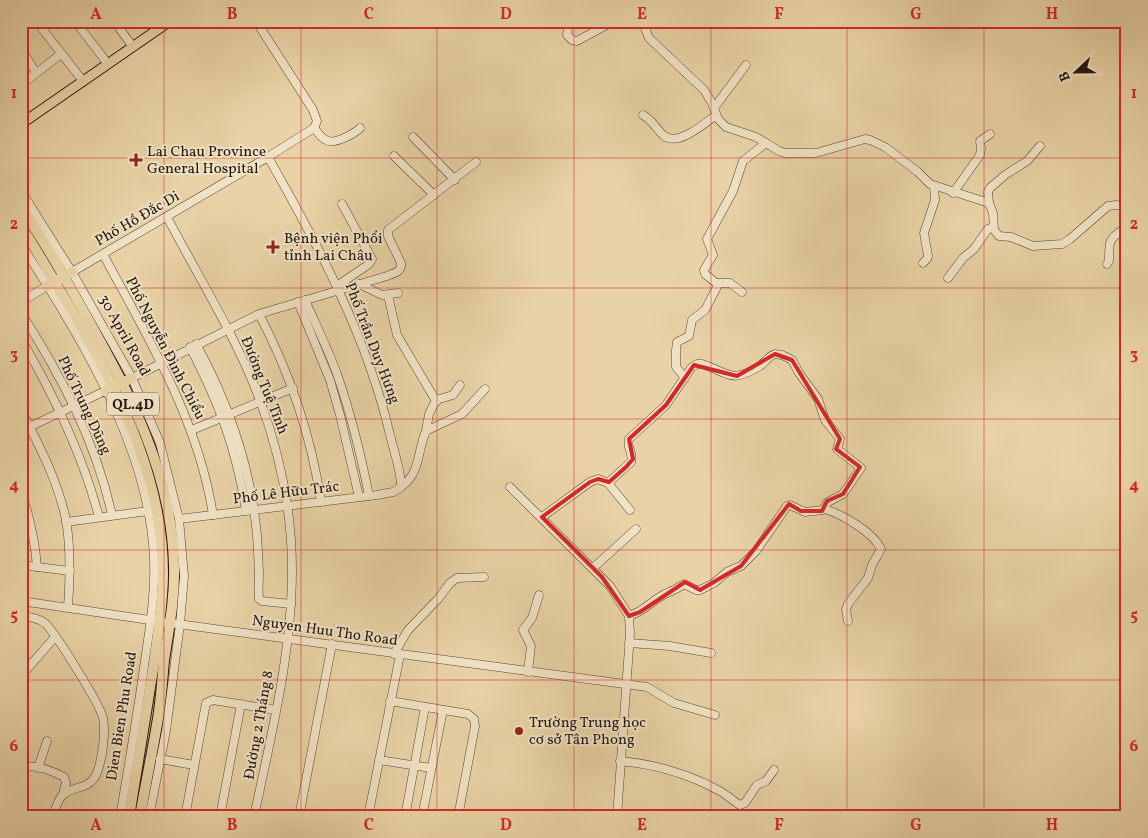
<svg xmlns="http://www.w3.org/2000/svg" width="1148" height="838" font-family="Vollkorn,serif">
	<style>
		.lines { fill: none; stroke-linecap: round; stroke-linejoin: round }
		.minor-casing { stroke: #534536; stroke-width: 9 }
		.major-casing { stroke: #211611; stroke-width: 11 }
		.highway-casing { stroke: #211611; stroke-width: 12 }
		.minor { stroke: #f1e2c5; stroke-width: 8 }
		.major { stroke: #e9d3a6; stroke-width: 9 }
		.highway { stroke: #e9d3a6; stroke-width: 10 }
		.marked { fill: none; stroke: #d62828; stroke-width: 4; stroke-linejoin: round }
		.grid { fill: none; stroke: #d62828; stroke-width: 1; stroke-opacity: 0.55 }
		.poi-dot { fill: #8f2418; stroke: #f1e2c5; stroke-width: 2 }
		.labels { text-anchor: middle; stroke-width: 4; stroke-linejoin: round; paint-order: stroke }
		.shield { fill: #f1e2c5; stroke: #5f5347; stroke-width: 1 }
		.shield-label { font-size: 14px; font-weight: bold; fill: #211611 }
		.poi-label { font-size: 15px; fill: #211611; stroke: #f1e2c5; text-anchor: start }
		.street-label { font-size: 15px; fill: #211611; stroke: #f1e2c5 }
		.neatline { fill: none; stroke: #d62828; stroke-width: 2 }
		.grid-label { font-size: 16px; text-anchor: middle; font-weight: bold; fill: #d62828 }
	</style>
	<rect width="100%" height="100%" fill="#e9d3a6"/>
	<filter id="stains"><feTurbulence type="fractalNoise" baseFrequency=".004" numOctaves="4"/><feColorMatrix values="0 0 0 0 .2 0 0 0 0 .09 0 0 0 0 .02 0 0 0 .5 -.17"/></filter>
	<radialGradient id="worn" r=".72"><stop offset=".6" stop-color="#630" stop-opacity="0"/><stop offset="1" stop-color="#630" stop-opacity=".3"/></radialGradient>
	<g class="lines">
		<g class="minor-casing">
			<g id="minor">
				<path d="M36,21L83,81"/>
				<path d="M75,21L108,64"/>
				<path d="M114,21L133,47"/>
				<path d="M569,21L567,35L572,40L577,41L614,21"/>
				<path d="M642,21L649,38L704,90L712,103L718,119L726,127L756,137L779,151L785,153H816L865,139L870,140L885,147L918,172L930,184L989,203L993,213L994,230L999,236L1011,237L1033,246L1062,244L1070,239L1108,206L1116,205L1127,207"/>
				<path d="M21,48L36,73"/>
				<path d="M21,85L61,54"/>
				<path d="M714,108L746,65"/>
				<path d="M643,115C652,120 655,127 663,135C677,148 705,123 716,115"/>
				<path d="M314,128C318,132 321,138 326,140C334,145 354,134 360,128"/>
				<path d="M413,137L455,180"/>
				<path d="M394,156L434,195"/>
				<path d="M21,191L72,272L132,378L160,443L179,519L184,576L180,624L166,731L149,817"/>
				<path d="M953,193L980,155L981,149L980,141L990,134"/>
				<path d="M989,203L988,192L990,188L1005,175L1027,161L1040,146"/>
				<path d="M167,217C199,278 237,338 261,403C280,455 292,514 292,570C292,653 271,736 254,817"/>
				<path d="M21,244C78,333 143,437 153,543C157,582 151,621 145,660C138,712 129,764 120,817"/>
				<path d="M103,254C148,338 198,419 213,515"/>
				<path d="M923,263L927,259L928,256L924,233L935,200L934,186"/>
				<path d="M1107,264L1109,261C1109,237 1109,240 1127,227"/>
				<path d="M72,272L268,157L314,128L317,121L313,110L256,21"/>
				<path d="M948,278L963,258L974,249L988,229L993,227"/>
				<path d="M359,284L382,295L398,293"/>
				<path d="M337,286L369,264L372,259L342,204"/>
				<path d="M742,292L730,283H716L705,274L704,270L713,255L707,239L733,191L743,161L766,143"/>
				<path d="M388,295L397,335L436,401"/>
				<path d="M305,300C316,325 328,349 337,374C351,414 361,455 369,496"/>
				<path d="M21,302L47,286"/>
				<path d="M298,302L330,380L340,415L359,497"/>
				<path d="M21,313C61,375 96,442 112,515"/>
				<path d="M259,314C291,375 311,434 321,502"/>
				<path d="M21,339C54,395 82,453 99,517"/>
				<path d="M196,344C227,399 249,463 256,526C258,541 258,556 259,572C259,581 258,590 259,599L262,601L291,604"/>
				<path d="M190,347C219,403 236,448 246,510"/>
				<path d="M132,378L259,314L387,276C394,273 402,272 401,263L388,236V230L476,162"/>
				<path d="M685,378L676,367V350L677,342L689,336L692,320L705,310L719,283"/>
				<path d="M21,410C39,445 58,481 66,520C71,548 70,578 68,607"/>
				<path d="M192,430L293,388"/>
				<path d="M21,431L105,391"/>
				<path d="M426,431L429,414L434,404L439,399L453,395L460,385"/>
				<path d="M608,483L631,462C634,453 626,447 629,439L666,405L692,367L697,364H702C730,373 730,384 760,366C765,362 769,356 775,354L782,355L792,360L799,373L818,399L825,420L840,439L837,449L861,468L843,494L828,502L823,510L805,512L790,505L787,506L756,551L741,566L727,572L714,583L700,590H696L684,584C677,589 671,591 663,595C649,603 646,610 629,616"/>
				<path d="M401,487C421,473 417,451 426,431L462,414L485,389"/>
				<path d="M510,487L610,586L629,616L630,634L617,817"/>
				<path d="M21,492C30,517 35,541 37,567"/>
				<path d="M825,509C843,515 873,532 881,549L872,565L868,578L848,604L846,610L848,621"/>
				<path d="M542,517L590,482L598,479L608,483L630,510"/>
				<path d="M179,519L377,495L393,492L401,487C401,470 394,452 390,435C367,336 318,245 268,157"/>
				<path d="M66,522L148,511"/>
				<path d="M21,565L70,571"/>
				<path d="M593,568L636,529"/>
				<path d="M21,601L170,623L647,687L674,703L715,715"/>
				<path d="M21,616C30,617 39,618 46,624C57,636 100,704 103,718C106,732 102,762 96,775C88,791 71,785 62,796C57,801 55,810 53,817"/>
				<path d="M629,643L670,646L711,653"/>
				<path d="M394,654L408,630L438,599L450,583L457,578L484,577"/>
				<path d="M528,672L531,646L523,630L532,618L539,595"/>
				<path d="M21,676L55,637"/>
				<path d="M390,701L468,714L474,719L475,726L458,817"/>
				<path d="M160,759L194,765"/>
				<path d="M379,760L431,768"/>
				<path d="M620,761C654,764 688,774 718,790C726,794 733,801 740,805L745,803L757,785L766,781L774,770"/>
				<path d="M38,768L47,741"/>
				<path d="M21,781L26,767C37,764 54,772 64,777L66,783L63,794"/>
				<path d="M21,784L24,791L21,801"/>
				<path d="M185,817L206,703L213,700L276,710"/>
				<path d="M220,817L241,704"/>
				<path d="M299,817L332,644"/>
				<path d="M368,817L400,655"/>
				<path d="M405,817L425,707"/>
				<path d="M422,817L443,710"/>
			</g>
		</g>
		<g class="major-casing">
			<path id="major" d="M21,124L170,21"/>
		</g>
		<g class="highway-casing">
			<g id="highway">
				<path d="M21,208C45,241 64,277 84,312C129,393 172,471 174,566C175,598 169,628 164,660C162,681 161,703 157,724C152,755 145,786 140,817"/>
				<path d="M21,226C41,257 59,289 78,321C122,399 163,481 163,573C163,603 158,633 154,663C146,715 137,766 129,817"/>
				<path d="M47,286L72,272"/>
				<path d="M105,391L132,378"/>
			</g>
		</g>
		<use href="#minor" class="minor"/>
		<use href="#major" class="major"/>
		<use href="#highway" class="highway"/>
	</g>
	<path class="marked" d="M775,354L792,360L840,439L836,449L860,467L843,494L827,501L822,511H801L789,504L741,566L700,590L685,582L640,612L629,616L602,577L542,517L590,482L598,479L609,482L626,467L633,459L629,439L666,405L694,365L737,376Z"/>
	<path class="grid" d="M164,21V817M301,21V817M437,21V817M574,21V817M711,21V817M847,21V817M984,21V817M21,158H1127M21,288H1127M21,419H1127M21,550H1127M21,680H1127"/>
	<g class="poi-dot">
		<path d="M133.5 152.5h5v5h5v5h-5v5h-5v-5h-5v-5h5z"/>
		<path d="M270.5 239.5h5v5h5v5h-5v5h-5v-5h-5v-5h5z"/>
		<circle cx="519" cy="731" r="5"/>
	</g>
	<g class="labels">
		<rect class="shield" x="107" y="392.5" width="52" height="23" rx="4"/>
		<g class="shield-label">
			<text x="133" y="409">QL.4D</text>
		</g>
		<g class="poi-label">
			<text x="147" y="156">Lai Chau Province<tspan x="147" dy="17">General Hospital</tspan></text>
			<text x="284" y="243">Bệnh viện Phổi<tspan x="284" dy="17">tỉnh Lai Châu</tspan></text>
			<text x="529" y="727">Trường Trung học<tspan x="529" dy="17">cơ sở Tân Phong</tspan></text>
		</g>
		<g class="street-label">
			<text transform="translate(137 218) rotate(-30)" y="5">Phố Hồ Đắc Di</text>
			<text transform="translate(125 335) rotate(61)" y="5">30 April Road</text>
			<text transform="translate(373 343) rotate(69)" y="5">Phố Trần Duy Hưng</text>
			<text transform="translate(166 348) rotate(63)" y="5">Phố Nguyễn Đình Chiểu</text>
			<text transform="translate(265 385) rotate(68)" y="5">Đường Tuệ Tĩnh</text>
			<text transform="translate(85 405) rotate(65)" y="5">Phố Trung Dũng</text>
			<text transform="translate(286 492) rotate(-7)" y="5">Phố Lê Hữu Trác</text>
			<text transform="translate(325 630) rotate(8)" y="5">Nguyen Huu Tho Road</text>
			<text transform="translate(121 716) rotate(-81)" y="5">Dien Bien Phu Road</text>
			<text transform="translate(258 725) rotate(-80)" y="5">Đường 2 Tháng 8</text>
		</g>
	</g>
	<rect width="1148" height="838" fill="none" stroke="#e9d3a6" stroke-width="55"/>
	<g transform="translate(1076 72) rotate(248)" stroke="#f1e2c5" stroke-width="4" paint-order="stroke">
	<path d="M0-4L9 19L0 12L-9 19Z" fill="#211611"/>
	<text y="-8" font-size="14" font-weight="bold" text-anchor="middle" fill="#211611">B</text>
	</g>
	<rect x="28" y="28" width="1092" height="782" class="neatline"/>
	<g class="grid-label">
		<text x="96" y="19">A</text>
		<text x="232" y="19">B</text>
		<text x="369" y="19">C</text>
		<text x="506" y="19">D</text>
		<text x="642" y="19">E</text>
		<text x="779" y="19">F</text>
		<text x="916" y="19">G</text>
		<text x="1052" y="19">H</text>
		<text x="14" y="98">1</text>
		<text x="1134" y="98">1</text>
		<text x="14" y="229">2</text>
		<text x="1134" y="229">2</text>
		<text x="14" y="359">3</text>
		<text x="1134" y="359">3</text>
		<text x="14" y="490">4</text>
		<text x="1134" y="490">4</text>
		<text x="14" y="620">5</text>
		<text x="1134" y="620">5</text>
		<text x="14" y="751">6</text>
		<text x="1134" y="751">6</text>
		<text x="96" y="830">A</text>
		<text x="232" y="830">B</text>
		<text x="369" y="830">C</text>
		<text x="506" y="830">D</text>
		<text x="642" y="830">E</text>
		<text x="779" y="830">F</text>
		<text x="916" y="830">G</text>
		<text x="1052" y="830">H</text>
	</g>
	<rect width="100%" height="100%" filter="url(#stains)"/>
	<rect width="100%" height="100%" fill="url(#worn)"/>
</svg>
